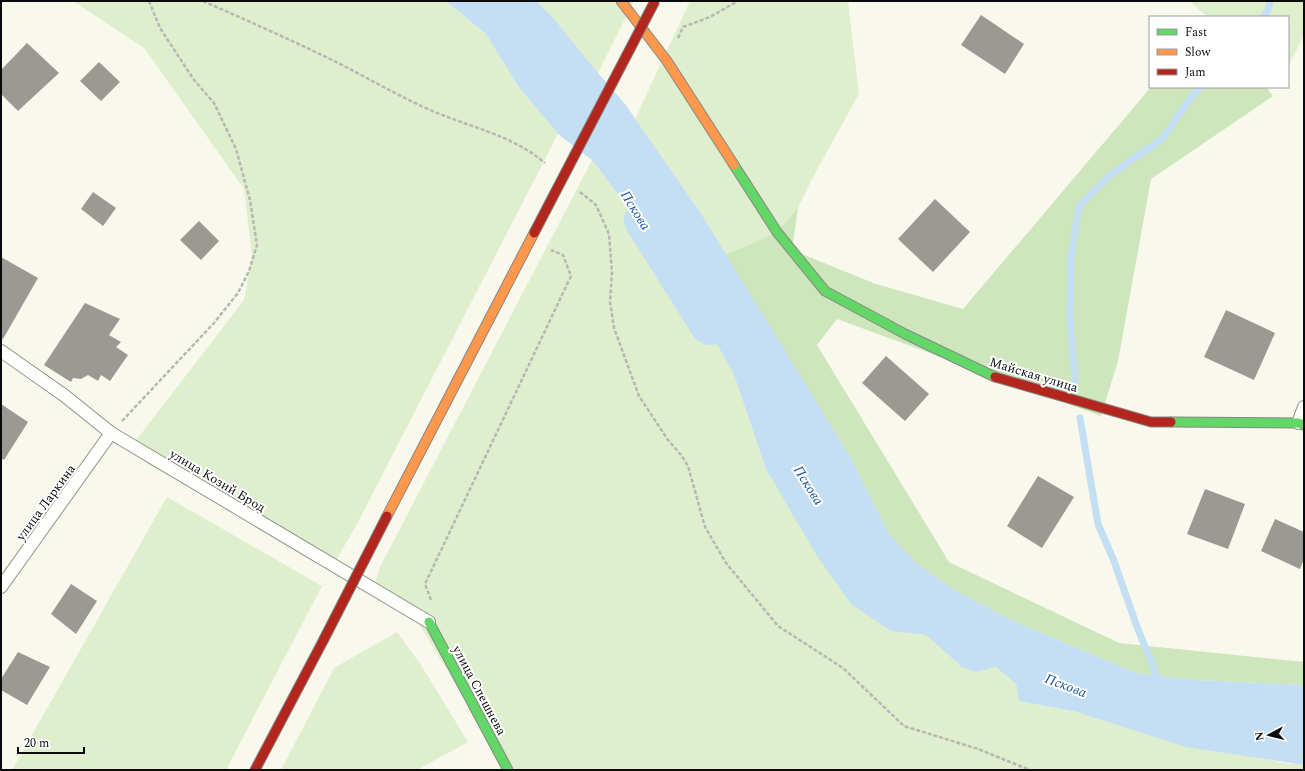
<svg xmlns="http://www.w3.org/2000/svg" width="1305" height="771" font-family="Spectral,serif">
	<style>
		.green { fill: #dfefcd }
		.forest { fill: #cee6bb }
		.water { fill: #c4def3 }
		.lines { fill: none; stroke-linecap: round; stroke-linejoin: round }
		.stream { stroke: #c4def3; stroke-width: 7 }
		.river { stroke: #c4def3; stroke-width: 40 }
		.building { fill: #9b9994 }
		.lane-casing { stroke: #92918c; stroke-width: 14 }
		.fast-casing { stroke: #888883; stroke-width: 11 }
		.slow-casing { stroke: #888883; stroke-width: 11 }
		.jam-casing { stroke: #888883; stroke-width: 11 }
		.path { stroke: #b7b7b5; stroke-width: 2.5; stroke-dasharray: 4 2; stroke-linecap: butt }
		.lane { stroke: #fefefc; stroke-width: 12 }
		.fast { stroke: #63d668; stroke-width: 9 }
		.slow { stroke: #ff974d; stroke-width: 9 }
		.jam { stroke: #b3261e; stroke-width: 9 }
		.jam-bridge-casing { stroke: #7f7e7a; stroke-width: 11; stroke-linecap: butt }
		.jam-bridge { stroke: #b3261e; stroke-width: 9 }
		.labels { text-anchor: middle; stroke-width: 4; stroke-linejoin: round; paint-order: stroke }
		.street-label { font-size: 13px; fill: #0a0a0a; stroke: #fff }
		.water-label { font-size: 14px; font-style: italic; fill: #165399; stroke: #fff }
	</style>
	<rect width="100%" height="100%" fill="#f9f8ed"/>
	<g class="green">
		<path d="M73,1H446L486,34L518,86L558,134L358,522L334,564L147,464L134,443L244,300L252,255L244,189L144,48Z"/>
		<path d="M537,1H634L598,73L555,20Z"/>
		<path d="M690,1H848L859,94L812,179L798,208L777,232L742,248L725,254L702,215L635,119Z"/>
		<path d="M1189,1H1304V35L1288,67V17H1208Z"/>
		<path d="M592,160L677,272L734,375L766,469L891,631L926,635L963,667L977,672L996,666L1016,684L1019,701L1077,712L1283,763L1304,765V770H507L421,627L400,604L373,589L380,567Z"/>
		<path d="M167,497L322,586L226,770H12Z"/>
		<path d="M397,632L421,665L468,742L417,770H281L334,668Z"/>
	</g>
	<path class="forest" d="M1151,87H1266L1273,96L1151,179L1118,361L1101,416L837,319L817,345L949,562L1119,643L1304,662V685L1196,680L1136,673L1018,623L956,591L916,563L889,534L850,457L725,254L742,248L777,232L798,208L792,250L876,284L963,309Z"/>
	<path class="water" d="M446,1H537L555,20L598,73L625,104L702,215L850,457L889,534L916,563L956,591L1018,623L1136,673L1196,680L1304,685V765L1186,747L1077,712L1019,701L1016,684L996,667L976,672L962,667L926,635L891,631L851,604L817,556L766,469L734,375L677,272L592,160L558,134L518,86L486,34Z"/>
	<g class="lines">
		<g class="stream">
			<path d="M1263,17L1268,10L1270,1"/>
			<path d="M1075,380L1070,319L1071,256L1079,206L1110,175L1162,139L1192,96L1201,87"/>
			<path d="M1080,418L1098,524L1114,561L1137,627L1160,683"/>
		</g>
		<path class="river" d="M644,220L710,325"/>
	</g>
	<g class="building">
		<path d="M981,15L1024,44L1005,74L961,45Z"/>
		<path d="M27,43L59,73L18,111L1,94V70Z"/>
		<path d="M99,62L120,82L101,101L80,81Z"/>
		<path d="M93,192L116,208L103,226L81,209Z"/>
		<path d="M935,199L970,232L933,272L898,239Z"/>
		<path d="M199,221L219,241L201,260L180,240Z"/>
		<path d="M1,257L38,278L3,339L1,338Z"/>
		<path d="M85,303L120,319L109,335L121,342L116,347L128,355L110,381L101,375L98,381L88,375L81,379L73,378L71,382L44,365Z"/>
		<path d="M1226,310L1275,333L1254,380L1204,357Z"/>
		<path d="M886,356L929,394L905,421L862,383Z"/>
		<path d="M1,404L28,422L4,460L1,458Z"/>
		<path d="M1038,476L1074,497L1042,548L1007,526Z"/>
		<path d="M1205,489L1245,504L1228,549L1187,534Z"/>
		<path d="M1275,519L1304,532V559L1300,569L1261,551Z"/>
		<path d="M71,584L97,601L76,634L51,614Z"/>
		<path d="M18,652L50,667L27,705L1,690V679Z"/>
	</g>
	<g class="lines">
		<g class="lane-casing">
			<g id="lane">
				<path d="M1,351L65,396L111,433L429,622"/>
				<path d="M1298,423L1304,407"/>
				<path d="M1,587L111,433"/>
			</g>
		</g>
		<g class="fast-casing">
			<g id="fast">
				<path d="M734,165L777,232L825,291L905,334L995,377"/>
				<path d="M1171,422L1298,423L1304,425"/>
				<path d="M429,622L508,770"/>
			</g>
		</g>
		<g class="slow-casing">
			<g id="slow">
				<path d="M621,1L667,61L734,165"/>
				<path d="M387,516L534,233"/>
			</g>
		</g>
		<g class="jam-casing">
			<g id="jam">
				<path d="M995,377L1151,422H1171"/>
				<path d="M255,770L323,641"/>
			</g>
		</g>
		<g class="path">
			<path d="M203,1C246,20 289,39 330,59C363,75 394,94 428,109C468,127 511,134 545,163"/>
			<path d="M678,38L683,27L710,17L738,1"/>
			<path d="M580,192L596,205L609,234L612,272L610,302L614,328L639,396L668,440L681,455L688,466L705,527L726,563L778,626L843,668L904,726L978,749L1030,770"/>
			<path d="M122,421L214,323L238,293L249,271L257,245L250,200L236,149L214,103L194,80L160,28L149,1"/>
			<path d="M431,600L425,584L571,276L563,255L551,250"/>
		</g>
		<use href="#lane" class="lane"/>
		<use href="#fast" class="fast"/>
		<use href="#slow" class="slow"/>
		<use href="#jam" class="jam"/>
		<g class="jam-bridge-casing">
			<g id="jam-bridge">
				<path d="M534,233L655,1"/>
				<path d="M323,641L387,516"/>
			</g>
		</g>
		<use href="#jam-bridge" class="jam-bridge"/>
	</g>
	<g class="labels">
		<g class="street-label">
			<text transform="translate(1034 374) rotate(17)" y="5">Майская улица</text>
			<text transform="translate(218 480) rotate(31)" y="5">улица Козий Брод</text>
			<text transform="translate(45 502) rotate(-54)" y="5">улица Ларкина</text>
			<text transform="translate(480 690) rotate(62)" y="5">улица Спешнева</text>
		</g>
		<g class="water-label">
			<text transform="translate(636 210) rotate(58)" y="5">Пскова</text>
			<text transform="translate(809 485) rotate(58)" y="5">Пскова</text>
			<text transform="translate(1066 685) rotate(21)" y="5">Пскова</text>
		</g>
	</g>
	<rect width="1305" height="771" fill="none" stroke="#0a0a0a" stroke-width="4"/>
	<rect x="1149" y="16" width="140" height="72" fill="#ffffff" stroke="#9d9d9d"/>
	<rect x="1157" y="29" width="20" height="6" fill="#63d668" stroke="#9d9d9d"/>
	<text x="1185" y="36" font-size="12" fill="#0a0a0a">Fast</text>
	<rect x="1157" y="49" width="20" height="6" fill="#ff974d" stroke="#9d9d9d"/>
	<text x="1185" y="56" font-size="12" fill="#0a0a0a">Slow</text>
	<rect x="1157" y="69" width="20" height="6" fill="#b3261e" stroke="#9d9d9d"/>
	<text x="1185" y="76" font-size="12" fill="#0a0a0a">Jam</text>
	<g transform="translate(1269 735) rotate(263)" stroke="#ffffff" stroke-width="3" paint-order="stroke">
	<path d="M0-3L7 15L0 10L-7 15Z" fill="#0a0a0a"/>
	<text y="-6" font-size="11" font-weight="bold" text-anchor="middle" fill="#0a0a0a">N</text>
	</g>
	<path d="M18 747v6h66v-6" fill="none" stroke="#0a0a0a" stroke-width="2"/>
	<text x="24" y="747" font-size="12" fill="#0a0a0a" stroke="#ffffff" stroke-width="3" paint-order="stroke">20 m</text>
</svg>
